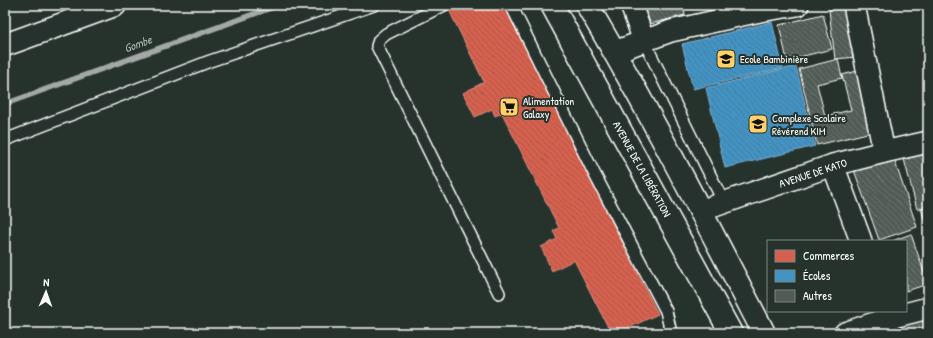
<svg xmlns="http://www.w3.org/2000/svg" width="933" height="338" font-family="'Patrick Hand',sans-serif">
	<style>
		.shops { fill: url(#shops-back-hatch); stroke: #e29082 }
		.schools { fill: url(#schools-back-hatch); stroke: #7bb3d5 }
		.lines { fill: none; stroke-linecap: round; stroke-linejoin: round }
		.stream { stroke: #a4a9a7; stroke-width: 5.5 }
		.building { fill: url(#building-back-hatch); stroke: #fff }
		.service-casing { stroke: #fff; stroke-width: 14 }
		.minor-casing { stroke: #fff; stroke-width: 24 }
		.tertiary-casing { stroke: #fff; stroke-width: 25 }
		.primary-casing { stroke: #fff; stroke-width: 25 }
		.service { stroke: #26332d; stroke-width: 11 }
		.minor { stroke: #26332d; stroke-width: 21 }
		.tertiary { stroke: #26332d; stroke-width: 22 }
		.primary { stroke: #26332d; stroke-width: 22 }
		.labels { text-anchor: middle; stroke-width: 4; stroke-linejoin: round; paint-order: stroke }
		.poi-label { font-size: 11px; fill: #fff; stroke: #26332d; text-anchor: start }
		.street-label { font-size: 11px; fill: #fff; stroke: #26332d }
		.water-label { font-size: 12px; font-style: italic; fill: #b3b8b6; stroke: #26332d }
	</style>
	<defs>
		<pattern id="shops-back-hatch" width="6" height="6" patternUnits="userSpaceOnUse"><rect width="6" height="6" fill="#d6604d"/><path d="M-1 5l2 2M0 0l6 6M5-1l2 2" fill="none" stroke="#a6594d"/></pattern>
		<pattern id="schools-back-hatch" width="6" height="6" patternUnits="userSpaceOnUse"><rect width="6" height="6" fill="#4393c3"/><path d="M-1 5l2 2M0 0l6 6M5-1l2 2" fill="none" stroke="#467a99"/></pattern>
		<pattern id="building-back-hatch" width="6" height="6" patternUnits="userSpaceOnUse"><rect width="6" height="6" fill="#515c57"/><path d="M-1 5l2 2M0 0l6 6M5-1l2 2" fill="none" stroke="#6b7470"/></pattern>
	</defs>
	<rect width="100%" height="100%" fill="#26332d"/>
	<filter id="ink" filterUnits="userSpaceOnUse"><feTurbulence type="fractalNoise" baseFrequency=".025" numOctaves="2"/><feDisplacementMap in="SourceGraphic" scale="8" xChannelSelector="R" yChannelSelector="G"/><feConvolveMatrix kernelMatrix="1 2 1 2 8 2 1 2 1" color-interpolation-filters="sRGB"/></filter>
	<g filter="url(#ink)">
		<path class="shops" d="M460,5H504L658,314L618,333H611L574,260L552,271L541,247L557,239L553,231L559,228L502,113L495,116L492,109L475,117L463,93L484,82L449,10Z"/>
		<g class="schools">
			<path d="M772,22L783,68L693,89L682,44Z"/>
			<path d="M796,66L815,146L725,168L706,88Z"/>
		</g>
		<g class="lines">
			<path class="stream" d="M5,104L279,5"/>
		</g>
		<g class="building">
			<path d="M645,5H683L685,15L650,24Z"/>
			<path d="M851,8L857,57L835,59L829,10Z"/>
			<path d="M823,14L832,49L787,60L779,25Z"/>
			<path d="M838,59L842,78L817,84L825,116L851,110L842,75L861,70L876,131L817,145L799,69Z"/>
			<path d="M928,153V206L917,209L904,159Z"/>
			<path d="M893,156L917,227L879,240L854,170Z"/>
			<path d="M928,206V230H927L921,208Z"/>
			<path d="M911,234L928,284L906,291V241H892Z"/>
			<path d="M928,313V333H903L900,321Z"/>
		</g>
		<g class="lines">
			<g class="service-casing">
				<g id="service">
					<path d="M444,5L386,34L379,40L377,46L499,293"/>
					<path d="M511,5L594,173L666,311L671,333"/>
					<path d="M644,41L724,203"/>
					<path d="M5,140L210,61L374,5"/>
				</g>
			</g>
			<g class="minor-casing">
				<g id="minor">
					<path d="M631,5L644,41"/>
					<path d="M854,5L884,152"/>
					<path d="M614,52L671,31L760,11L798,5"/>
					<path d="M833,165L861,241"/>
					<path d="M700,211L833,165L884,152L928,142"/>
					<path d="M845,333L889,318L928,308"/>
				</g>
			</g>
			<g class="tertiary-casing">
				<path id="tertiary" d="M5,45L115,5"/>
			</g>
			<g class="primary-casing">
				<g id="primary">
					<path d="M552,5L731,333"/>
					<path d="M587,5C650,112 707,223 764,333"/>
				</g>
			</g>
			<use href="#service" class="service"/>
			<use href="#minor" class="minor"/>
			<use href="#tertiary" class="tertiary"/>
			<use href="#primary" class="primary"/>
		</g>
	</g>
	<defs>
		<g id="school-square" transform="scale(1)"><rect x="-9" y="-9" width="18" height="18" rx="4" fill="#ffd166" stroke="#26332d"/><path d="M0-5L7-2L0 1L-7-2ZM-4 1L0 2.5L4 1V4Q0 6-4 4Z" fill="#111"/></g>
		<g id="supermarket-square" transform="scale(1)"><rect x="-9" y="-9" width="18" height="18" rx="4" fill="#ffd166" stroke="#26332d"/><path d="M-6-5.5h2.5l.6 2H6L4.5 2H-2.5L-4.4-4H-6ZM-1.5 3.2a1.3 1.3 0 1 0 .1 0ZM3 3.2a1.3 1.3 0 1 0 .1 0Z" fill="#111"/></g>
	</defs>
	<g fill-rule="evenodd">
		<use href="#school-square" x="726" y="59"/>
		<use href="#supermarket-square" x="509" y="107"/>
		<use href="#school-square" x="758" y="124"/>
	</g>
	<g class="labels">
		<g class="poi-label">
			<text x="740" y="63">Ecole Bambinière</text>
			<text x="523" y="105">Alimentation<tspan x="523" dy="13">Galaxy</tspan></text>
			<text x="772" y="122">Complexe Scolaire<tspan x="772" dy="13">Révérend KIM</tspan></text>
		</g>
		<g class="street-label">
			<text transform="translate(642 169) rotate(61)" y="4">AVENUE DE LA LIBÉRATION</text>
			<text transform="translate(813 173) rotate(-18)" y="4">AVENUE DE KATO</text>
		</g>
		<g class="water-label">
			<text transform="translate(138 44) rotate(-20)" y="4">Gombe</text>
		</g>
	</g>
	<rect width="933" height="338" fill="none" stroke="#26332d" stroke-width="20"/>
	<rect x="10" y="10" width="913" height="318" fill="none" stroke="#fff" stroke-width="1.5" filter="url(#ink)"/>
	<rect x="767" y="240" width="140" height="72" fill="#26332d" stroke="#7d8581"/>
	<rect x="775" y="250" width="20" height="12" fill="#d6604d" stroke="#7d8581"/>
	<text x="803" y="260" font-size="12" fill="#ffffff">Commerces</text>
	<rect x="775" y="270" width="20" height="12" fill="#4393c3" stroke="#7d8581"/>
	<text x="803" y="280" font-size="12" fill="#ffffff">Écoles</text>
	<rect x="775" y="290" width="20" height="12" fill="#515c57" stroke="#7d8581"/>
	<text x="803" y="300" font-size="12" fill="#ffffff">Autres</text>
	<g transform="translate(46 292) rotate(2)" stroke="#26332d" stroke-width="3" paint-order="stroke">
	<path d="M0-3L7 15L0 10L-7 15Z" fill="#ffffff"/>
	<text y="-6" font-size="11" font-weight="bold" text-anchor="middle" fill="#ffffff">N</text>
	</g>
</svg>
